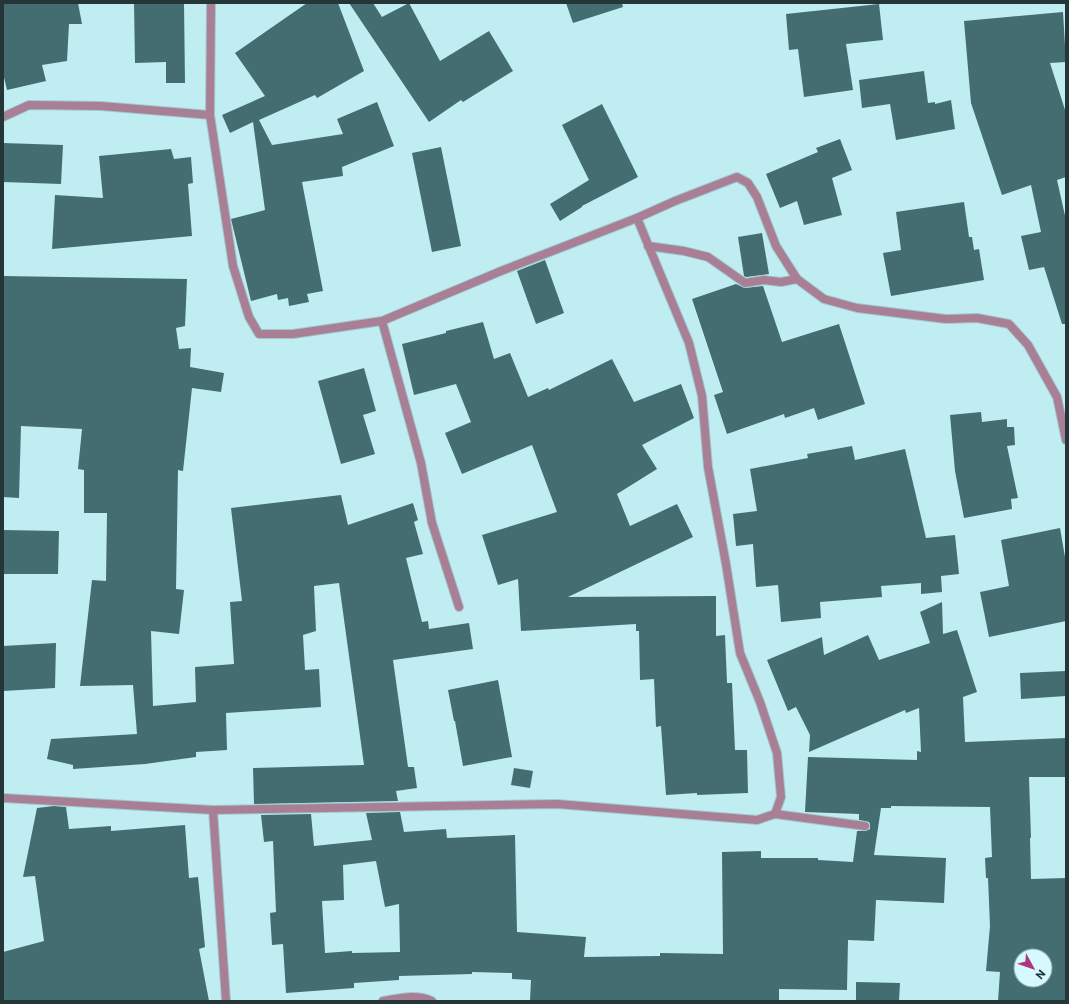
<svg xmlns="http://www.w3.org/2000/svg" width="1069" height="1004" font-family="Commissioner,sans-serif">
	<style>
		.building { fill: #436d71; fill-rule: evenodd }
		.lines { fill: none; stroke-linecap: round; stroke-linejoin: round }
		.street-casing { stroke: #a1c8cd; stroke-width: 10 }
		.street { stroke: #a87f94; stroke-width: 8 }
	</style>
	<rect width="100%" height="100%" fill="#c0edf2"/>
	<g class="building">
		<path d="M3,3H78L82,24H69L67,61L42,65L46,81L7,90L3,73Z"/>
		<path d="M134,3H184L185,83H166V62L135,63Z"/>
		<path d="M307,3H338L364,71L317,98L315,95L259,120L272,145L343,134L337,119L377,102L394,146L342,167L343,176L302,182L323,291L307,294L309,302L289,306L288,298L278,300L277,294L251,301L231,219L265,210L253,122L230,133L222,115L265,96L235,53Z"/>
		<path d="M349,3H373L382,17L409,3L440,61L489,31L513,71L463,102L461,100L429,122Z"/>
		<path d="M566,3H622L623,7L573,23Z"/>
		<path d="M879,4L883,40L846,44L853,90L804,97L798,49L789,50L786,14Z"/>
		<path d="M1063,12L1066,62L1050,63L1066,113V177L1057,180L1066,220V324H1062L1044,267L1029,270L1021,236L1041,232L1031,185L1002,195L971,103L964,21Z"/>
		<path d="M924,71L928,103L935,102V104L951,100L955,129L896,140L890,104L862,108L859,80Z"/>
		<path d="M602,104L638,177L582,206V207L560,221L550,204L589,180L562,125Z"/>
		<path d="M840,139L852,170L832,178L842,215L804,225L797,201L780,208L766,174L818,152L816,148Z"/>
		<path d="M3,143L63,145L61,184L3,182Z"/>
		<path d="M441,147L461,246L432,252L412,153Z"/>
		<path d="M171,149L174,159L191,157L193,183L188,184L192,236L52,249L55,195L103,198L99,156Z"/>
		<path d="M964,202L969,237H972L974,250L979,249L984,280L891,296L883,253L901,250L896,212Z"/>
		<path d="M762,233L769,274L746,277L744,276L738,237Z"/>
		<path d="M545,260L564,313L536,324L517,271Z"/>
		<path d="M3,276L187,279L185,326L176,328L179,349L191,348L190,367L224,373L221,392L192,388L183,471L178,470L176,589L184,590L179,634L151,631L153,706L196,702L195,667L234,664L230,602L242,601L231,508L341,495L348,525L413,503L418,520L414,522L423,554L406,558L422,622L428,621L429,629L469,623L473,649L393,660L408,767H414L417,788L396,791L398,801L254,804L253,768L364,765L339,583L314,586L316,631L303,635L305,670L319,669L321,707L226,713L227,750L196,752V757L145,764L73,769V765L47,759L51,739L137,734L133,685L80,686L92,580L106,581L107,513H84V470L78,469L82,429L21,426L19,498L3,497Z"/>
		<path d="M736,284L745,288L763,286L782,342L839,324L865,404L818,420L814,408L785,418L784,414L727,434L714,395L723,392L692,299Z"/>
		<path d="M483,322L494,359L510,353L528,397L548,388L549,390L612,359L634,402L681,384L694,418L642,445L657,469L617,494L630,526L677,504L693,537L568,597L716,596V636L725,635L727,683H732L735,750H747L748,793L697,795V793L666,795L661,726L656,727L654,679L640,680L639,631H636V624L521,631L518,579L498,585L482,535L557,512L532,445L462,474L445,433L471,422L456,384L414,395L402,344L446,333V331Z"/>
		<path d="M364,368L376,411L363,415L375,454L341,464L318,381Z"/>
		<path d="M981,412L982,422L1007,419V427H1014L1015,445L1007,446L1018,498L1011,499L1012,509L964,518L955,471L950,415Z"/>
		<path d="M852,446L855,460L905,449L926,538L955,535L959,574L941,576L942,592L921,594V583L881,586L882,597L820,602L821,618L781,622L778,585L756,587L753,544L736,546L733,514L757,511L750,469L808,458L807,454Z"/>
		<path d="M1060,528L1066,563V621L989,637L980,592L1009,586L1001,540Z"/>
		<path d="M3,530L59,531L58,574H3Z"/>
		<path d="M942,602L943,634L957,630L977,692L963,697L965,742L1066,738V777H1029L1031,838H1030L1031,879L1066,878V1001H998L1000,972L986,971L990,926L988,878H986L985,858L992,857L990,807L891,806V808H881L874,855L946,858L944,903L876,900L874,941L848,940L847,990L779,989V1001H530L531,980L512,979V973L472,972V974L399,976V980L354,983V988L286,993L283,944L272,945L270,913L276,912L273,841L264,842L261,815L311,814L314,846L372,840L366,813L400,812L404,832L446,829L447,838L515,835L517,932L586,937L584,957L660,956V953L723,954L722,852L761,851V858H818V860L853,862L857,831H865L870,829V824L869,822L859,820V814L805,812L808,757L917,760V751L921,752L919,708L906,713L905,710L809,752L810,735L796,707L788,711L767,660L822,637L824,655L868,635L879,660L930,643L920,612ZM376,861L385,907L399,904L400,952L352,953V951L325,953L322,901L344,900L343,865ZM1021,956H1045V980H1021Z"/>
		<path d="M56,643L55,688L3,691V646Z"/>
		<path d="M1066,671V696L1021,699L1020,673Z"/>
		<path d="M498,680L512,757L463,766L455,721H454L448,690Z"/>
		<path d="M514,768L533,771L530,788L511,785Z"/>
		<path d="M54,806L66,807L69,829L111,826V831L185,825L189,878L198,877L205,947L199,949L209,1001H3V952L44,941L35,876L23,877L37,808Z"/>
		<path d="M856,982L900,983L899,1001H856Z"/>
	</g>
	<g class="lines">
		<g class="street-casing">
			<g id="street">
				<path d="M211,3L210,115L233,266L249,317L259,334H293L382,321L501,271L637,218L675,201L737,177L748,183L757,197L776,246L797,279L824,299L857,308L946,319L977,318L1009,324L1028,345L1057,397L1066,440"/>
				<path d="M3,117L29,105L101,106L210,115"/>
				<path d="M648,246L684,251L708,257L745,283L764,280L781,282L797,279"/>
				<path d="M382,321L421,463L432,523L459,607"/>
				<path d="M3,798L213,810L557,804L757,820L775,814L781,797L777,753L760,702L740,653L726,564L708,467L702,396L689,343L637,218"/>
				<path d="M213,810L226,1001"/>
				<path d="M775,814L865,826"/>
				<path d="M383,1001C398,998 417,994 432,1001"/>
			</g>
		</g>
		<use href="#street" class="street"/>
	</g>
	<rect width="1069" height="1004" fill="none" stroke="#243638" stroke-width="8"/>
	<g transform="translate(1033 968) rotate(130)"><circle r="19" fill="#d5f9fd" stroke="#8eabae"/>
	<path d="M0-3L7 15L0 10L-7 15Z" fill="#b13382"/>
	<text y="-6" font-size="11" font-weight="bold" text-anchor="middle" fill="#243638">N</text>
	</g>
</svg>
